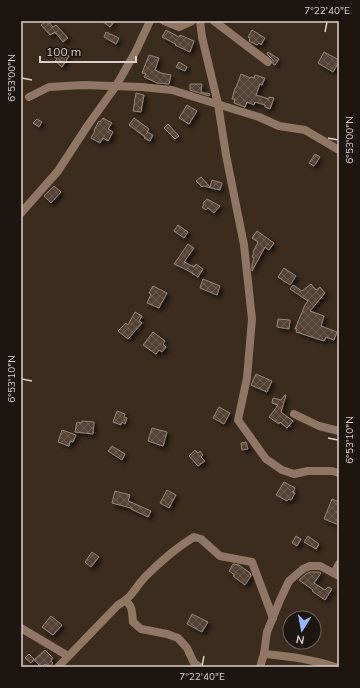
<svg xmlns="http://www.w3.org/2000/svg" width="360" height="688" font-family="Mulish,sans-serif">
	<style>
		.building { fill: url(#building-cross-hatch); stroke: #988475; filter: url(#shadow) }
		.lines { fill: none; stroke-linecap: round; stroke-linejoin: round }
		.minor { stroke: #907765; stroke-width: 8 }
		.ticks { fill: none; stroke: #dcd1c9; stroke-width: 1.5 }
		.neatline { fill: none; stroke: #dcd1c9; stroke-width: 1.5 }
		.ticks-label { font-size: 10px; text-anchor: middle; fill: #dcd1c9 }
	</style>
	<defs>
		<pattern id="building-cross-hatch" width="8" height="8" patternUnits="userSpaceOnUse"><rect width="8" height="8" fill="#534234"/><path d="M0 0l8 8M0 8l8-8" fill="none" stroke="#6b5c50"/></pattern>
		<filter id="shadow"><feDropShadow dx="3" dy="3" stdDeviation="2" flood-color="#0009"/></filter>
	</defs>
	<rect width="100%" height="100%" fill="#3c2c1e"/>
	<g class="building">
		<path d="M46,21H48L53,27L56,25L68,38L63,42L55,32L50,35L41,25Z"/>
		<path d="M102,21H115L110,27Z"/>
		<path d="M166,30L179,37L180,35L194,41L190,52L175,45L176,44L162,37Z"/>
		<path d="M252,30L265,38L261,45L259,43L257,45L249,41L250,38L248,37Z"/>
		<path d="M106,32L119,38L116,44L104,37Z"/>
		<path d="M57,48L69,56L62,67L55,61L57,59L52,55Z"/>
		<path d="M268,52L279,59L275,65L273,64V60L267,54Z"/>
		<path d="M324,52L339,60V62L333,72L318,63Z"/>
		<path d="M149,55L159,58L155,70L161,73L171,75L169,84L157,83L144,77L146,74L142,73Z"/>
		<path d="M179,62L187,67L185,71L176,67Z"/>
		<path d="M241,74L246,76L250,78L251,77L254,78L255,75L265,78L262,85L260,84L256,95L269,99V97L274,98L270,109L265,107V105L255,102L254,105L247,102L245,107L234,103L235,99H232L235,88H236Z"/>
		<path d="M190,84H202L201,92L210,94L209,96L190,90Z"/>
		<path d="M136,93L144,95L141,112L133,111Z"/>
		<path d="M187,105L197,111L189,124L179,118Z"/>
		<path d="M103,118L112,123L108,129L113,132L108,141L103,138L100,143L91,138L95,131L94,130L99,121L100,122Z"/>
		<path d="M134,118L149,129L147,132L153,135L150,141L144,138L145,137L129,125Z"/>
		<path d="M37,119L42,122L39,127L33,123Z"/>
		<path d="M168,124L179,136L175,139L164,128Z"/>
		<path d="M315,154L320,157L314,166L309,163Z"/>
		<path d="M201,177L210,187L212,180L222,183L220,190L203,186L202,187L196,181Z"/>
		<path d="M54,186L61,192L51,203L44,196Z"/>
		<path d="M207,199L220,206L214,213L208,208L206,210L202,207L204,205L203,203Z"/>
		<path d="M178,225L188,232L184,238L174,231Z"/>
		<path d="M257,231L274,243L269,250L265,247L252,271V265L254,258L252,257L254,253L253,252L258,242L252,238Z"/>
		<path d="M188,244L194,248L184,262L194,267L196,264L203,269L198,277L187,270L174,264Z"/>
		<path d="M284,268L296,276L290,285L278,277Z"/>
		<path d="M203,279L220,286L217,295L200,288Z"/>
		<path d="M311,284L316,290L320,287L325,293L310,311L324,316L321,326L337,332L334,340L326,337L324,341L296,332L297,329H295L305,305L308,301L290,289L293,285L302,291Z"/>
		<path d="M153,286L167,293L159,308L147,303L151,294L149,293Z"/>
		<path d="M135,312L142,316L139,321L142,323L128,339L118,331L126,323L128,325Z"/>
		<path d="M278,319L290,320L289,329L277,327Z"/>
		<path d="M153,332L165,341L163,344L166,347L162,352L159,350L156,354L143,345Z"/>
		<path d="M256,374L272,381L267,392L251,385Z"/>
		<path d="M285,395H286L281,412L293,421L287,428L280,422L279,424L269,417L278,405L272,403L273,398L281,400Z"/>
		<path d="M219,407L230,413L224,424L213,418Z"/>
		<path d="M117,411L125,414L124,417L127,418L125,424L122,422L121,425L113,422Z"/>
		<path d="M82,421L94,422L93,434L75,432L77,422L82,423Z"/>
		<path d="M152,428L167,432L163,446L148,441Z"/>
		<path d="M62,430L76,435L73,442L70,441L69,446L58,442Z"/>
		<path d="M246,442L248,449L242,450L241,443Z"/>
		<path d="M112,446L125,454L122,460L108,451Z"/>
		<path d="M195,450L198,453L200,451L203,455L201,457L205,461L198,466L189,456Z"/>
		<path d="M284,482L295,488L293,492L295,493L291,500L289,499L287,501L276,495Z"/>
		<path d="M167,490L176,495L169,508L160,503Z"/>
		<path d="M115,491L130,495L128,501L151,511L148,517L131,509V508L112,503Z"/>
		<path d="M332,499L339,502V525L324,519Z"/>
		<path d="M296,536L301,539L297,546L292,543Z"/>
		<path d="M308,536L319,544L316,549L304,542Z"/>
		<path d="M92,552L99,557L91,567L85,562Z"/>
		<path d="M233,564L239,565L250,573L251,576L245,585L233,576L235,575L229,571Z"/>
		<path d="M311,572H319L321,573L314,583L325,590L328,587L332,589L325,600L312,591L313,590L299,580L306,574Z"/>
		<path d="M192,614L208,622L202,632L187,624Z"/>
		<path d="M51,616L62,625L53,635L42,627Z"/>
		<path d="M45,650L53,658L51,661L53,663L50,667L45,664L42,667H41L34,660Z"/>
		<path d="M29,654L34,659L31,663L25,658Z"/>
	</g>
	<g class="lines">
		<g class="minor">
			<path d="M164,21L179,27L192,21"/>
			<path d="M200,21L202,37L218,104L226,155L244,245L252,319L247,378L238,420L266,459L282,470L294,474L308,471H332L339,473"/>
			<path d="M214,21L268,62"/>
			<path d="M29,97L49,87L84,85L142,87L172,90L259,117L279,126L305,130L339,150"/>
			<path d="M21,213L58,171L88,125L116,86L136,51L150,21"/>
			<path d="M294,414L319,426L339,431"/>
			<path d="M334,573L339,564"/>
			<path d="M125,601C133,605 132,614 133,622L141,629L167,634L178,638L187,648L194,663L200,667"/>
			<path d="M21,628L68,656"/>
			<path d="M264,654C288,656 312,659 335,667"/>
			<path d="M58,667L118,605C131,599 136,586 146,576C160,562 177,547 194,537L201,539L220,556L252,562L273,618"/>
			<path d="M260,667L264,654L267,632L280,600L289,581L303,569L310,566H320L339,576"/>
		</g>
	</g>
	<path class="ticks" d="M325,32L327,22M22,78L32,80M328,138L338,140M22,379L32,381M328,438L338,440M202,666L204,656"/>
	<rect width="360" height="688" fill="none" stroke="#1d1610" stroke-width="44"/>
	<g transform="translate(302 630) rotate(191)"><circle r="19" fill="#1d1610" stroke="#69615a"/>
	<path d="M0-3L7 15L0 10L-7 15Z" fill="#9cb4fd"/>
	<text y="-6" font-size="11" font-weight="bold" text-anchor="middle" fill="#dcd1c9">N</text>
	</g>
	<path d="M40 56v6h96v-6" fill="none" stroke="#dcd1c9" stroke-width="2"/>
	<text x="46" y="56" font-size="12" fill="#dcd1c9" stroke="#1d1610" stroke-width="3" paint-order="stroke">100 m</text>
	<rect x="22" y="22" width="316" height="644" class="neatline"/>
	<g class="ticks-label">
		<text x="327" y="14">7°22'40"E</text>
		<text transform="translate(11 78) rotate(-90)" y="4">6°53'00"N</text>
		<text transform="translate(349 140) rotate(-90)" y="4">6°53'00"N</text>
		<text transform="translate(11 379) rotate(-90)" y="4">6°53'10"N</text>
		<text transform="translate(349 440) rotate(-90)" y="4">6°53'10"N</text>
		<text x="202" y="680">7°22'40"E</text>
	</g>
</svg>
